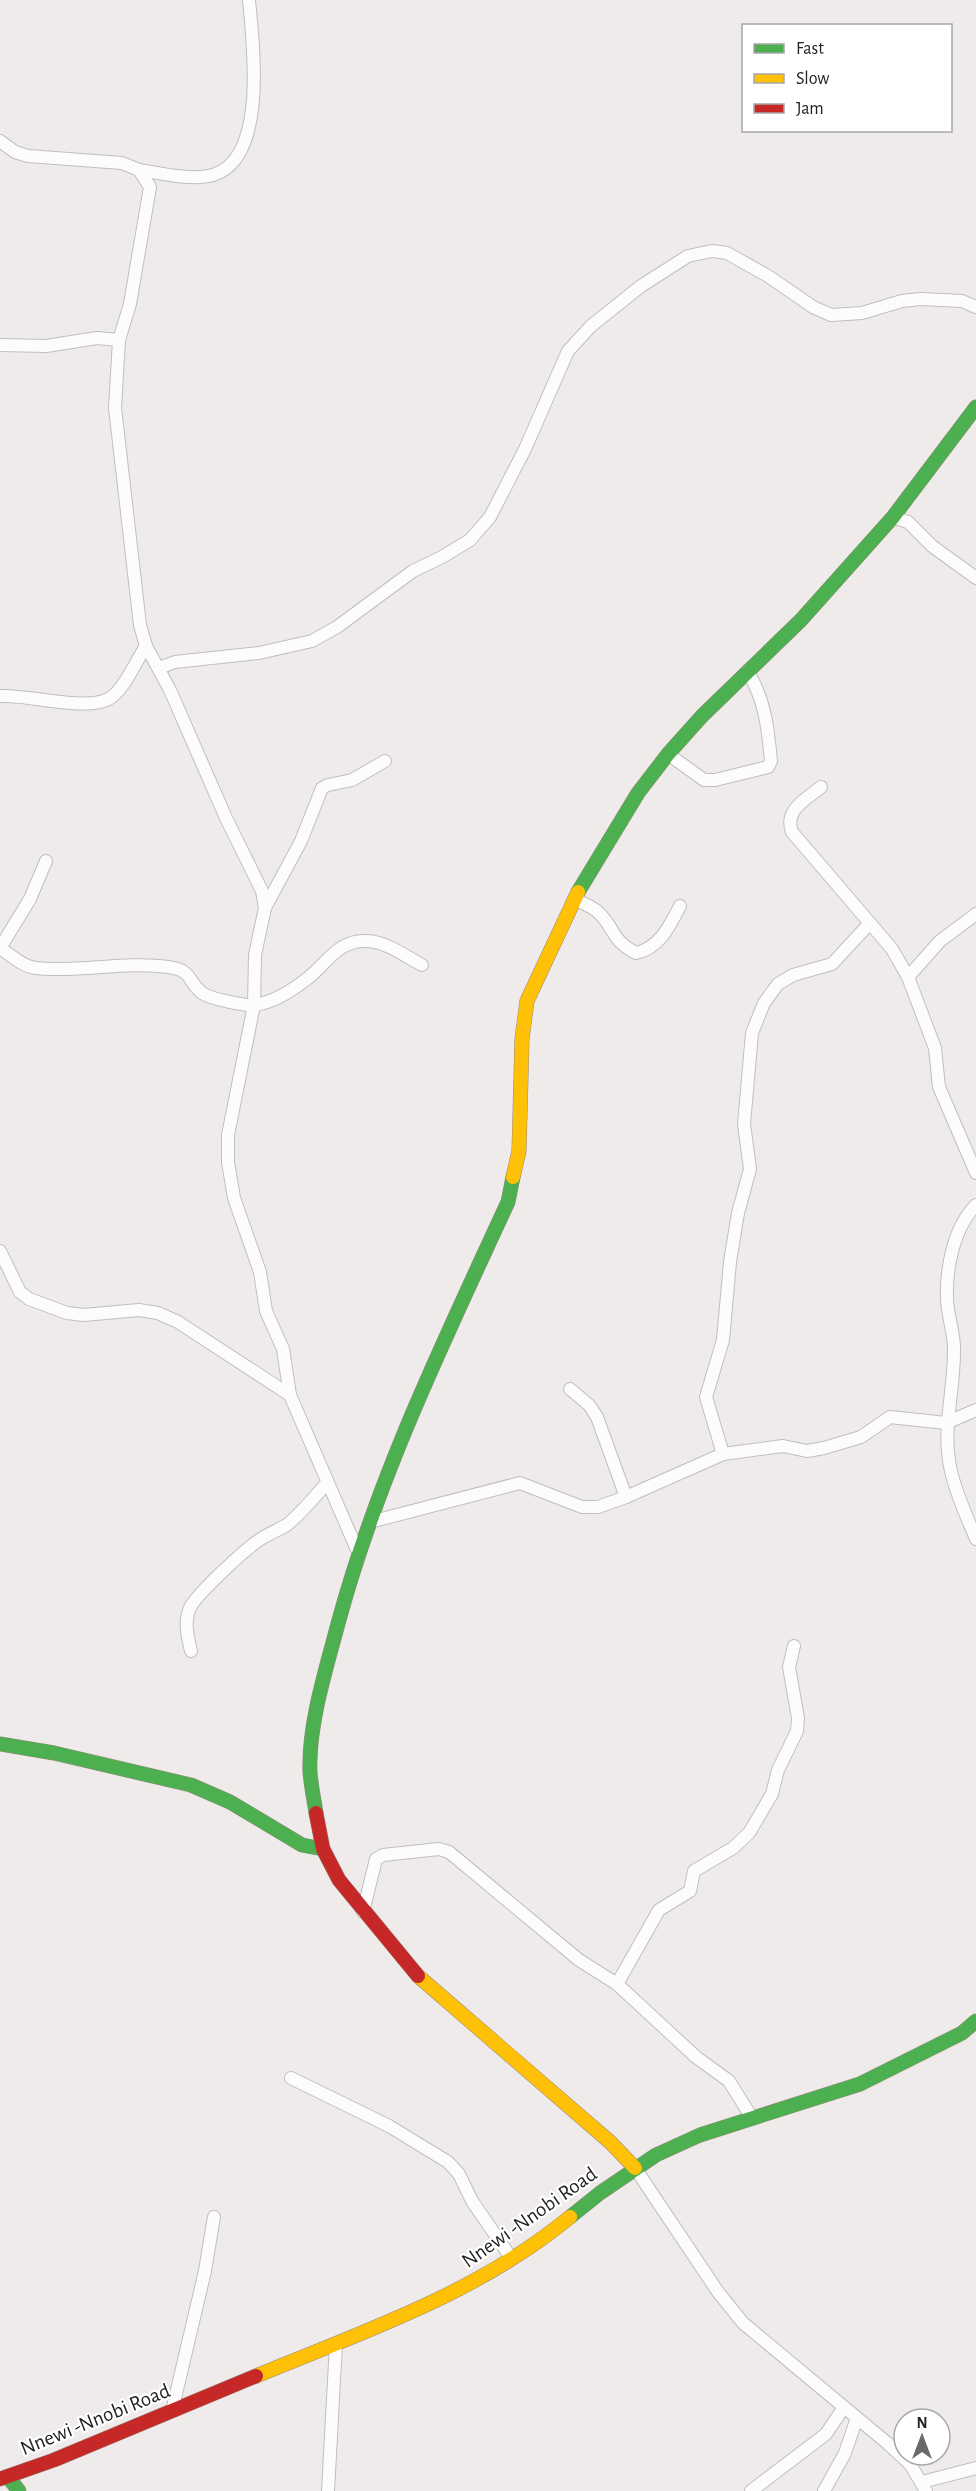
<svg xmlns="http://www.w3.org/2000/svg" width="976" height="2491" font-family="'Alegreya Sans',sans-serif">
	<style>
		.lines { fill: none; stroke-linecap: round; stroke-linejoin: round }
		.street-casing { stroke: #c0bebe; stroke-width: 14 }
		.fast-casing { stroke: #9b8a81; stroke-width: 15 }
		.slow-casing { stroke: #9b8a81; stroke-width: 15 }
		.jam-casing { stroke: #9b8a81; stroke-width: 15 }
		.street { stroke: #fdfcfc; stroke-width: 12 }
		.fast { stroke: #4caf50; stroke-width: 14 }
		.slow { stroke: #ffc107; stroke-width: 14 }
		.jam { stroke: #c62828; stroke-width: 14 }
		.labels { text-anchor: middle; stroke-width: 4.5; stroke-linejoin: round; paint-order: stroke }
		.street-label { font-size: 21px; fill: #222; stroke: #fff }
	</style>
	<rect width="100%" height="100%" fill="#f0ebeb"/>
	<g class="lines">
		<g class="street-casing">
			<g id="street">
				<path d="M0,141L15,152L28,156L122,163L139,170L150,187L130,304L119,340L115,408L140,625L146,646L170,690L226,818L262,891L265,908L255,955L254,1005L228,1135V1162L234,1198L260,1272L266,1311L283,1349L290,1395L358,1552"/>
				<path d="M139,170C161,173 191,181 213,175C268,159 253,44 249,0"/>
				<path d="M0,345L46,346L97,338L119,340"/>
				<path d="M893,517L908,522L932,546L976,578"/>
				<path d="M159,668L175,662L259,653L312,641L337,627L413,571L442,557L470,540L490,517L525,449L568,351L591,326L641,286L688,256L712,251L727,253L768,276L813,307L831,315L862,313L902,301L921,299L962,301L976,307"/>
				<path d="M0,696C30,694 93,714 113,696C127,684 136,661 146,646"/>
				<path d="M668,754L704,780H715L768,767L771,761C768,729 765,698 747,671"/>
				<path d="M821,787C805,800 784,810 792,832L892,949L908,977L935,1048L939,1087L976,1173"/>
				<path d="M574,899C582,903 592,906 599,913C616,930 611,940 636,953C660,948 670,925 680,906"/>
				<path d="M265,908L301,841L322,788L328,785L352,780L385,761"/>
				<path d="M0,948C11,955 23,967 36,968C77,973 124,961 168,967C193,970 187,981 202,993C210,999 246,1006 255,1005C274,1002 293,990 308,978C327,963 339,939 367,941C387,942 405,956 422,965"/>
				<path d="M0,948L30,899L46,861"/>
				<path d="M908,977L940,941L976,914"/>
				<path d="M976,1205C954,1227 946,1267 947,1298C947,1315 954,1331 954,1348C955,1389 941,1429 951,1471C956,1494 967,1517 976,1539"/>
				<path d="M0,1251L20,1292L29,1299L67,1313L84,1315L139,1310L158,1313L178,1322L290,1395"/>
				<path d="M570,1389L589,1405L597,1417L626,1497"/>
				<path d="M723,1454L706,1397L723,1340L730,1262L738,1213L750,1169L744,1124L752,1033L764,1003L778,984L793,975L832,964L870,923"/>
				<path d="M370,1522L520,1483L582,1507H598L626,1497L723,1454L783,1446L807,1451L824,1448L861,1437L890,1417L946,1423L976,1410"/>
				<path d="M191,1651C188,1638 184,1624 189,1610C193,1597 249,1545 264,1537C272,1532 281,1529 288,1524C302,1512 314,1498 326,1484"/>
				<path d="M363,1912L376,1859L383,1855L439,1849L449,1852L579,1960L617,1984L696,2057L729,2081L752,2118"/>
				<path d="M617,1984L659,1910L690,1891L694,1871L733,1848L749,1833L772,1794L778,1770L797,1731L798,1718L789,1667L794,1646"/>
				<path d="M291,2078L389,2126L448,2162L459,2174L472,2201L512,2259"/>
				<path d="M635,2168L718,2292L743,2323L886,2442L910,2464L926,2491"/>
				<path d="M172,2411L205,2271L214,2217"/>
				<path d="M922,2482L976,2468"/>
				<path d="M328,2491L336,2344"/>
				<path d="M751,2491L826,2434L844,2407"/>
				<path d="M824,2491L845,2453L857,2418"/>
			</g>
		</g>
		<g class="fast-casing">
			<g id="fast">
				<path d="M578,892L638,793L668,754L702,716L801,620L893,517L976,407"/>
				<path d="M0,1744L54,1753L191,1785L230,1802L302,1845L323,1849"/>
				<path d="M316,1813C314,1799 311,1786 310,1772C308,1724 327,1666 339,1620C379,1474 445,1339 508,1202L513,1177"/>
				<path d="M570,2217L600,2193L656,2155L700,2135L860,2084L962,2033L976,2021"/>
				<path d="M8,2477L19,2491"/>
			</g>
		</g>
		<g class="slow-casing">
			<g id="slow">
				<path d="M513,1177L519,1151L522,1039L527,1001L578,892"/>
				<path d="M418,1976L610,2142L635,2168"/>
				<path d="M256,2376C365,2331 478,2293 570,2217"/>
			</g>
		</g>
		<g class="jam-casing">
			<g id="jam">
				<path d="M316,1813L323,1849L339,1880L418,1976"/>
				<path d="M0,2479L54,2460L256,2376"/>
			</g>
		</g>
		<use href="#street" class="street"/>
		<use href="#fast" class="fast"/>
		<use href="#slow" class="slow"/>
		<use href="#jam" class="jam"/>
	</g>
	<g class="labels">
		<g class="street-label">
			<text transform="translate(529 2217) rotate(-35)" y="7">Nnewi -Nnobi Road</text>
			<text transform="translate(95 2419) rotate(-22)" y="7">Nnewi -Nnobi Road</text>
		</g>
	</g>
	<rect x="742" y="24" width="210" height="108" fill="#ffffff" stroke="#a7a7a7" stroke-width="1.5"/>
	<rect x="754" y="44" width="30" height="9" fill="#4caf50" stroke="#a7a7a7" stroke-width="1.5"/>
	<text x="796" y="54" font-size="18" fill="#222222">Fast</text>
	<rect x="754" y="74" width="30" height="9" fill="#ffc107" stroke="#a7a7a7" stroke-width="1.5"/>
	<text x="796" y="84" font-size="18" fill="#222222">Slow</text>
	<rect x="754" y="104" width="30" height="9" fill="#c62828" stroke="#a7a7a7" stroke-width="1.5"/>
	<text x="796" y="114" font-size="18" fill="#222222">Jam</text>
	<g transform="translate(922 2437)"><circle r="28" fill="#ffffff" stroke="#a7a7a7" stroke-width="1.5"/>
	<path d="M0-4.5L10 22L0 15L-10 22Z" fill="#6a6868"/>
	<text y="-9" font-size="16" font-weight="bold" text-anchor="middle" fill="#222222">N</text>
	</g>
</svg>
